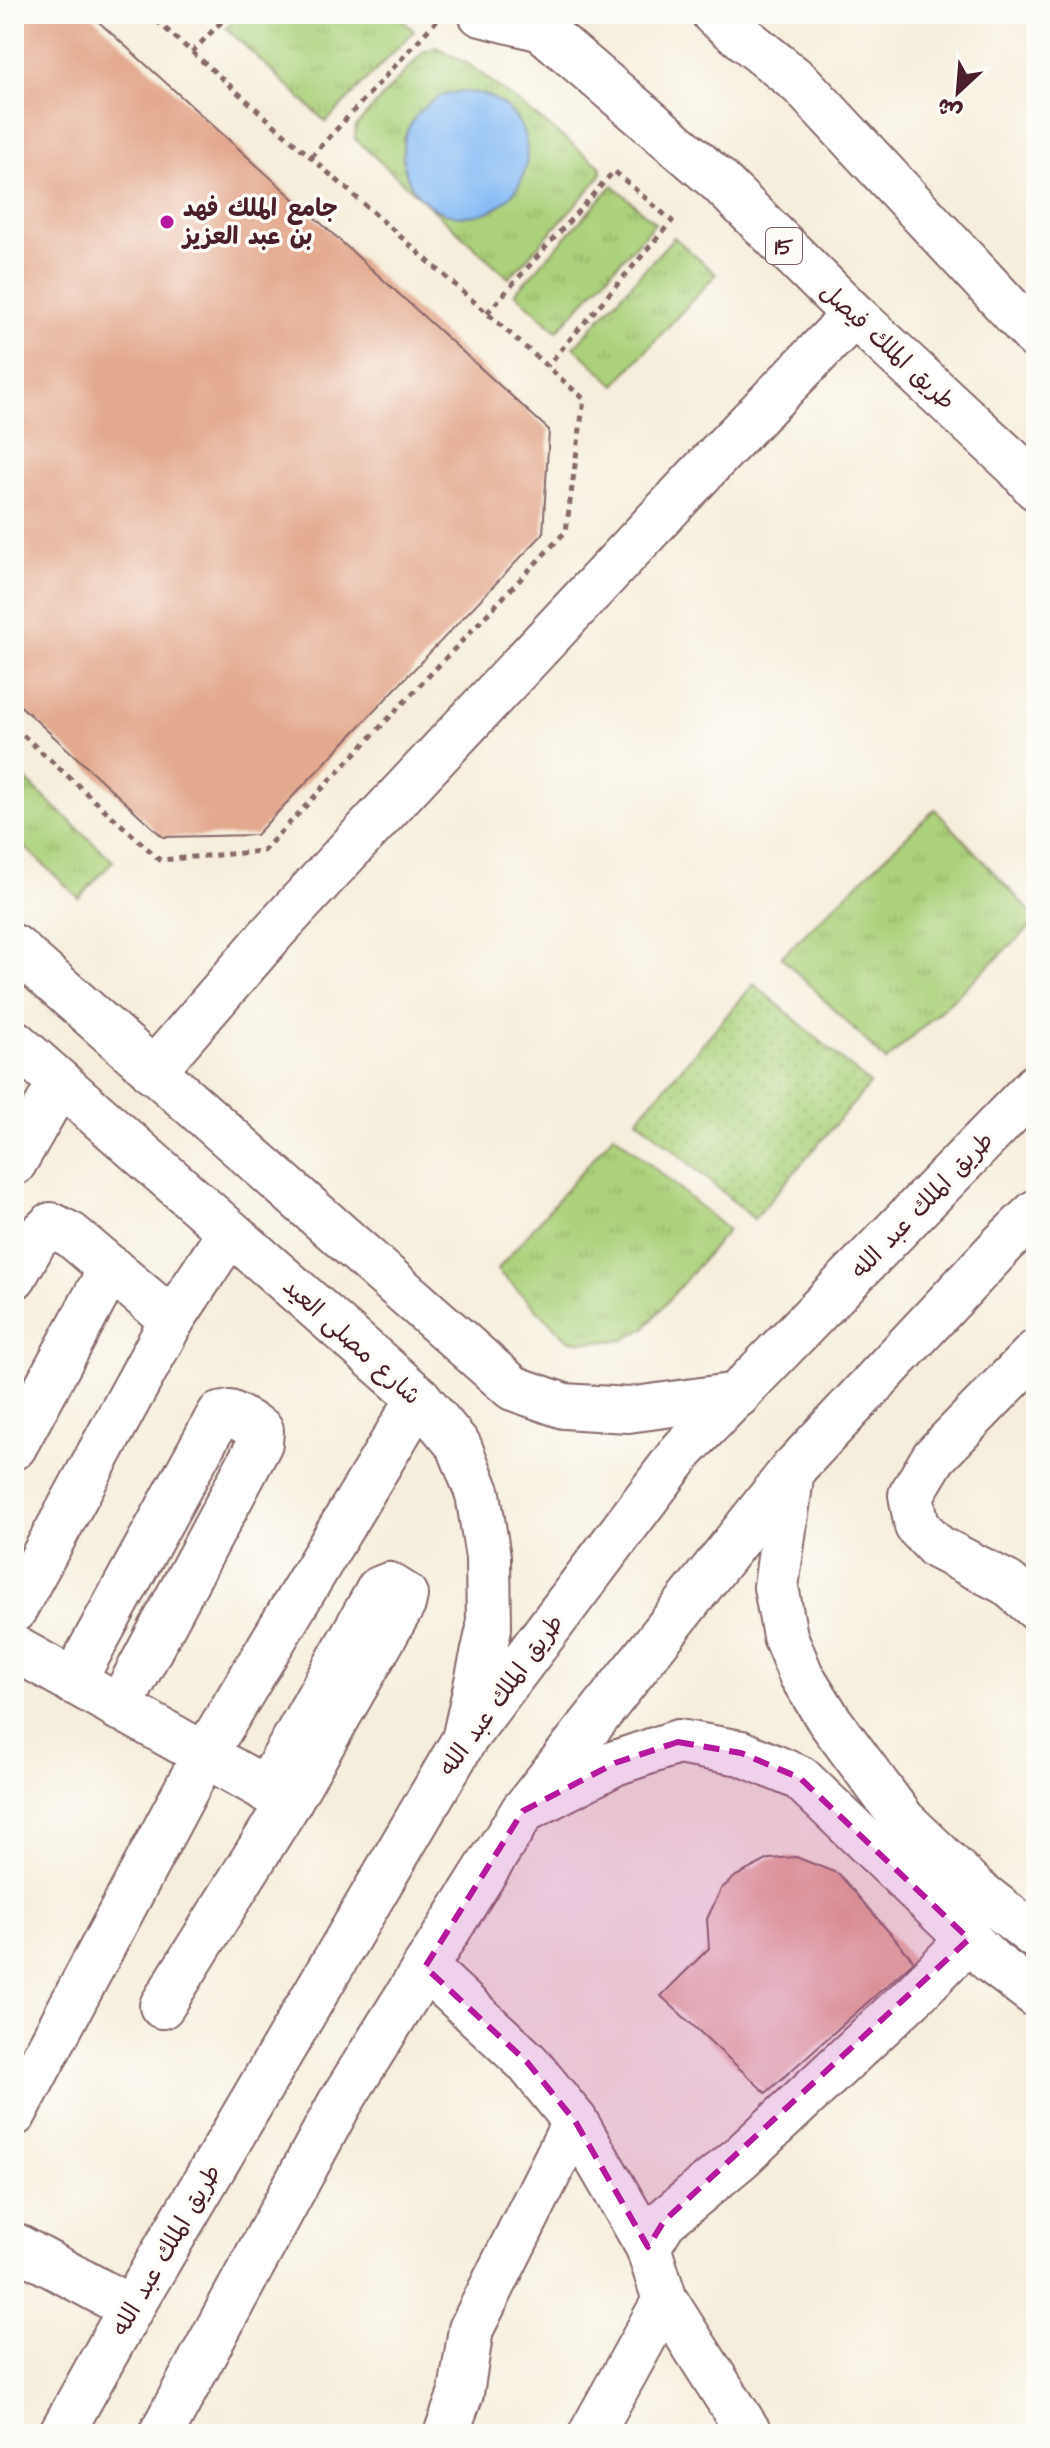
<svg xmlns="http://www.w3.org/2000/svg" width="1050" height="2448" font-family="'Architects Daughter','Playpen Sans Arabic',sans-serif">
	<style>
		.grass { fill: url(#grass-tufts); stroke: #7b7853; stroke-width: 2; fill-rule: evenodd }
		.park { fill: url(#park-dots); stroke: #7b7853; stroke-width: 2 }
		.water { fill: #87bcf5; stroke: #686e90; stroke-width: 2 }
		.building { fill: #e3a98e }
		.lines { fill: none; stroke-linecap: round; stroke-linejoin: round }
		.minor-casing { stroke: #866769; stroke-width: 48 }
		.major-casing { stroke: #866769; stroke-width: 48 }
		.highway-casing { stroke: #866769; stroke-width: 48 }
		.path { stroke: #866769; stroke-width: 5; stroke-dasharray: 6 6; stroke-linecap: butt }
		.minor { stroke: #fff; stroke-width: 44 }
		.major { stroke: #fff; stroke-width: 44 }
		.highway { stroke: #fff; stroke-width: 44 }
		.marked { fill: #b5179e; fill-opacity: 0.2; stroke: #b5179e; stroke-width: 6; stroke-dasharray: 16 10; stroke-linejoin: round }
		.poi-dot { fill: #b5179e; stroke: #fdfcf7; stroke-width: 3 }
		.labels { text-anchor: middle; stroke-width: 7; stroke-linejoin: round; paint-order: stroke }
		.shield { fill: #fdfcf7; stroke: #806168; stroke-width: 2 }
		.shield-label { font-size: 22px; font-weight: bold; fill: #4a1f2b }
		.poi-label { font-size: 24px; font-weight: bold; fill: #4a1f2b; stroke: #fdfcf7; text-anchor: start }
		.street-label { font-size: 24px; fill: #4a1f2b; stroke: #fdfcf7 }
	</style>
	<defs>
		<pattern id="grass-tufts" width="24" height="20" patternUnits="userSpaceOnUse" patternTransform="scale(2)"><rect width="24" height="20" fill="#acd17b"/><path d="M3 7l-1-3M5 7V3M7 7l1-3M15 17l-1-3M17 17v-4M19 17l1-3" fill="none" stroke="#96b36a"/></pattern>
		<pattern id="park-dots" width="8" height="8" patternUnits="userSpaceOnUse" patternTransform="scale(2)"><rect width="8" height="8" fill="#acd17b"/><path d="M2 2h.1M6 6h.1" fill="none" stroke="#96b36a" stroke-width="1.8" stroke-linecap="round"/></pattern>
	</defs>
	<rect width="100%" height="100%" fill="#fdfcf7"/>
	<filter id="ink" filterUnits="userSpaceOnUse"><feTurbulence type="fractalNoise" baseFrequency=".0125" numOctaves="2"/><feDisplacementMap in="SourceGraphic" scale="16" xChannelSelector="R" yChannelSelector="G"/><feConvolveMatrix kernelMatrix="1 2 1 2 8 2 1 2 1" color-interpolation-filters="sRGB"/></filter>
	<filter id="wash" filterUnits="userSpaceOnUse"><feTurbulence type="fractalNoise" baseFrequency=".006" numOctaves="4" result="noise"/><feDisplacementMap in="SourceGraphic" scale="32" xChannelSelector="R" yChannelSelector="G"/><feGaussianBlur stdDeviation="1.8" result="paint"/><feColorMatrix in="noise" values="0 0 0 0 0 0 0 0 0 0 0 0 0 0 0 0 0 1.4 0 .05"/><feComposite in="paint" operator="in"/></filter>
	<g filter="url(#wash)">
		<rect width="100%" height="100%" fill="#f6eedc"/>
		<g class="grass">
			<path d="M241,14H355L369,17L397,15L414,31L326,122L226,28Z"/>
			<path d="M436,47L470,65L600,166L602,173L595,183L509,278L355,139L356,126L423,52ZM482,94L501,103L516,118L403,141C420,96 440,103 482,94Z"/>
			<path d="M613,185L655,223L557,331L515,293Z"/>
			<path d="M674,237L716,274L615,385L574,347Z"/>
			<path d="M14,769L113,861L79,898L14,837Z"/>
			<path d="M935,809L1036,918V922L886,1061L781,957Z"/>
			<path d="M614,1134L728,1230L645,1328L624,1340L593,1342L568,1340L497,1270Z"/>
		</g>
		<path class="park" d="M754,984L870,1084L754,1219L637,1119Z"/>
		<circle class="water" cx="465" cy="154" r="62"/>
		<g id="blocks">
			<g class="building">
				<path d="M14,14H90L549,430L543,534L256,835L163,837L14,700Z"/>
				<path d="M796,1857L839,1874L914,1961L766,2093L661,1996L709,1948L707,1919L721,1889L736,1876L769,1859Z"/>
			</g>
		</g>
	</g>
	<g filter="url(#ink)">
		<use href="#blocks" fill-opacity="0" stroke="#866769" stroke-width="2"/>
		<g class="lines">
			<g class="minor-casing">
				<g id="minor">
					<path d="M481,14L542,29"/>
					<path d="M14,947L513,1388L564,1406L628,1410L738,1395"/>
					<path d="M14,1042L419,1398L459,1446L478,1494L488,1557L489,1628L464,1740"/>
					<path d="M153,1071L273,932L347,852L721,452L854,315"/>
					<path d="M14,1163L60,1083"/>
					<path d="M14,1277L35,1240L51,1225L71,1235L172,1320"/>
					<path d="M1036,1352L934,1457L911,1495L917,1526L937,1547L1007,1583L1036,1608"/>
					<path d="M14,1447L111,1268"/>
					<path d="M792,1470L776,1587L785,1636L801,1675L829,1720L903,1820L976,1890L1036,1937"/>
					<path d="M14,1610L172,1320L230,1232"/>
					<path d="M14,1648L289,1802"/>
					<path d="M73,1682L219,1415L230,1413L261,1430L260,1443L119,1708"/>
					<path d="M523,1811L615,1763L678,1742L741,1753L800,1778L992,1962L1036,1995"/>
					<path d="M425,1967L527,2062L575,2121L648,2247"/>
					<path d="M162,2006L289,1802L403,1604L405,1595L389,1585L379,1589L266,1790"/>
					<path d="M14,2114L204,1756L419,1398"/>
					<path d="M14,2245L131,2308"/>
					<path d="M446,2434L461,2393L471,2329L575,2121"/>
					<path d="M591,2434L665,2300"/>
					<path d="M750,2434L665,2300L648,2247L664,2221L740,2158L917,1992L969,1939"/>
				</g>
			</g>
			<g class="major-casing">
				<g id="major">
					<path d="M61,2434L131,2308L464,1740L683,1450L1036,1086"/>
					<path d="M161,2434L340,2103L523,1811L792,1470L1003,1244L1036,1212"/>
				</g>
			</g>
			<g class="highway-casing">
				<g id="highway">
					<path d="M524,14L719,181L854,315L1016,465L1036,488"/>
					<path d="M714,14L801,84L1036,337"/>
				</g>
			</g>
			<g class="path">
				<path d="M192,52L229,14"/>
				<path d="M311,157L439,18"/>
				<path d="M487,313L614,171L672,221L547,366"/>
				<path d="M14,727L160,860L263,851L566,531L584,399L149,14"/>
			</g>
			<use href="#minor" class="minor"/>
			<use href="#major" class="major"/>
			<use href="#highway" class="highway"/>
		</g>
	</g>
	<path class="marked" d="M678,1742L741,1753L800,1778L969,1939L664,2221L648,2247L575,2121L527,2062L425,1967L523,1811L615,1763Z"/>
	<circle class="poi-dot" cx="167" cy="222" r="8"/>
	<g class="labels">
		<rect class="shield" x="766" y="228" width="36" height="36" rx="6"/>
		<g class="shield-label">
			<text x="784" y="254">15</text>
		</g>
		<g class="poi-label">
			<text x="183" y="216">جامع الملك فهد<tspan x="183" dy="28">بن عبد العزيز</tspan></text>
		</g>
		<g class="street-label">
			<text transform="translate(888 346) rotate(43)" y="8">طريق الملك فيصل</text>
			<text transform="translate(922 1205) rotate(-46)" y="8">طريق الملك عبد الله</text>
			<text transform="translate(352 1341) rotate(42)" y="8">شارع مصلى العيد</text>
			<text transform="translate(501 1695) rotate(-54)" y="8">طريق الملك عبد الله</text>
			<text transform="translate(166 2250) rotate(-60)" y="8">طريق الملك عبد الله</text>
		</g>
	</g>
	<rect width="1050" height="2448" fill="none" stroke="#fdfcf7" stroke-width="48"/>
	<g transform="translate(958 92) rotate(206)" stroke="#fdfcf7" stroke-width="6" paint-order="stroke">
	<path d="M0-6L14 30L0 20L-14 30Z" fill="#4a1f2b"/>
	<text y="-12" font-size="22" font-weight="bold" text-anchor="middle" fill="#4a1f2b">ش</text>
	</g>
</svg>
